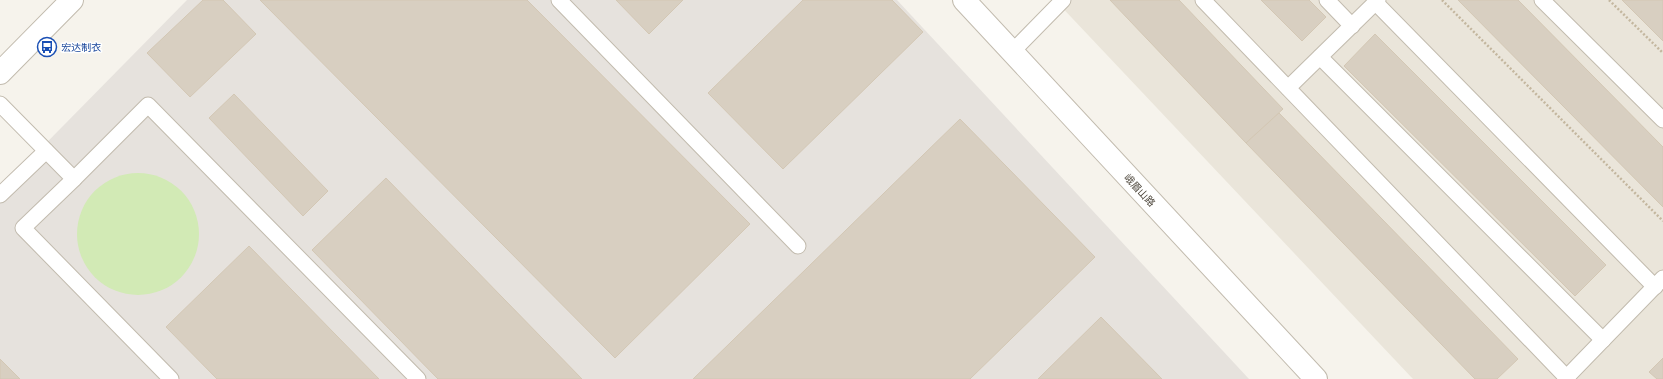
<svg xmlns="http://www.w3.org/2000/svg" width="1663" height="379" font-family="Overpass,'Noto Sans SC',sans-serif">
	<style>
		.residential { fill: #eae5da }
		.industrial { fill: #e6e2dd }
		.green { fill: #d2eab5 }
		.building { fill: #d8cfc1; stroke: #d3c7b4 }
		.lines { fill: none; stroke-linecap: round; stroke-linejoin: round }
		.service-casing { stroke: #c2bbae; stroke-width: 17 }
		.tertiary-casing { stroke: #c2bbae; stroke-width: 24 }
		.path { stroke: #c4b79f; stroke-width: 2.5; stroke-dasharray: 2 2; stroke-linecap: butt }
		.service { stroke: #fff; stroke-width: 15 }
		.tertiary { stroke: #fff; stroke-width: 22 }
		.labels { text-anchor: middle; stroke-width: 3; stroke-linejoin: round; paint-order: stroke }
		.transit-label { font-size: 10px; fill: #164399; stroke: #fff; text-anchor: start }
		.street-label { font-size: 10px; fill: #4b4439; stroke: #fff }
	</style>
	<rect width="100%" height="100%" fill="#f6f3ec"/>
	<path class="residential" d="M1055,0H1663V379H1413Z"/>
	<path class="industrial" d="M187,0H897L1249,379H0V190Z"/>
	<circle class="green" cx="138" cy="234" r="61"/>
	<g class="building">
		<path d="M203,0H223L256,34L190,97L147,53Z"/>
		<path d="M260,0H527L750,224L615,358Z"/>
		<path d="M616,0H683L649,34Z"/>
		<path d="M803,0H892L923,32L783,169L708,93Z"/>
		<path d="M1110,0H1179L1283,109L1246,143Z"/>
		<path d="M1261,0H1309L1326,17L1302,41Z"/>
		<path d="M1458,0H1518L1663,147V207Z"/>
		<path d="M1622,0H1663V41Z"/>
		<path d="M1375,34L1606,265L1575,296L1344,66Z"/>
		<path d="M234,94L328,191L303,216L209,118Z"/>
		<path d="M1279,113L1518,359L1497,379H1475L1246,143Z"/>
		<path d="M960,119L1095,257L970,379H693Z"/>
		<path d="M386,178L582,379H438L312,250Z"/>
		<path d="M249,246L379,379H217L166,327Z"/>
		<path d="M1101,317L1162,379H1038Z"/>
		<path d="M1663,358V379H1657L1649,372Z"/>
		<path d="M0,359L20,379H0Z"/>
	</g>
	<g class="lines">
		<g class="service-casing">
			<g id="service">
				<path d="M559,0L798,246"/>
				<path d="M1203,0L1568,379"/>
				<path d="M1327,0L1352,26"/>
				<path d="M1542,0L1663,120"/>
				<path d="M1375,2L1655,287"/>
				<path d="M1012,52L1063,0"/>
				<path d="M1320,57L1603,340"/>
				<path d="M1288,88L1378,0"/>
				<path d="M0,104L74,179L148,105L418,379"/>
				<path d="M74,179L23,228L171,379"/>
				<path d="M0,195L46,151"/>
				<path d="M1565,379L1663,278"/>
			</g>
		</g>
		<g class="tertiary-casing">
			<g id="tertiary">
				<path d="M964,0L1316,379"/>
				<path d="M0,73L72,0"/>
			</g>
		</g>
		<g class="path">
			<path d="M1442,0L1663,221"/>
			<path d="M1609,0L1663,53"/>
		</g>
		<use href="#service" class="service"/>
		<use href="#tertiary" class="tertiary"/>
	</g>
	<defs>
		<g id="bus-ring" transform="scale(1)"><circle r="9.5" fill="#fff" stroke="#1a4fb4" stroke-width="1.5"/><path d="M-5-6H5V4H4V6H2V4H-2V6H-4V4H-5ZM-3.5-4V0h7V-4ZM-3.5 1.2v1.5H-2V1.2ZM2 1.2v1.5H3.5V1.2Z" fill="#1a4fb4"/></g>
	</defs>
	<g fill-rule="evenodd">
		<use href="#bus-ring" x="47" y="47"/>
	</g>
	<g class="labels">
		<g class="transit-label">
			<text x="61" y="51">宏达制衣</text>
		</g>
		<g class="street-label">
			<text transform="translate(1140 190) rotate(47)" y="4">峨眉山路</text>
		</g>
	</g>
</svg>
